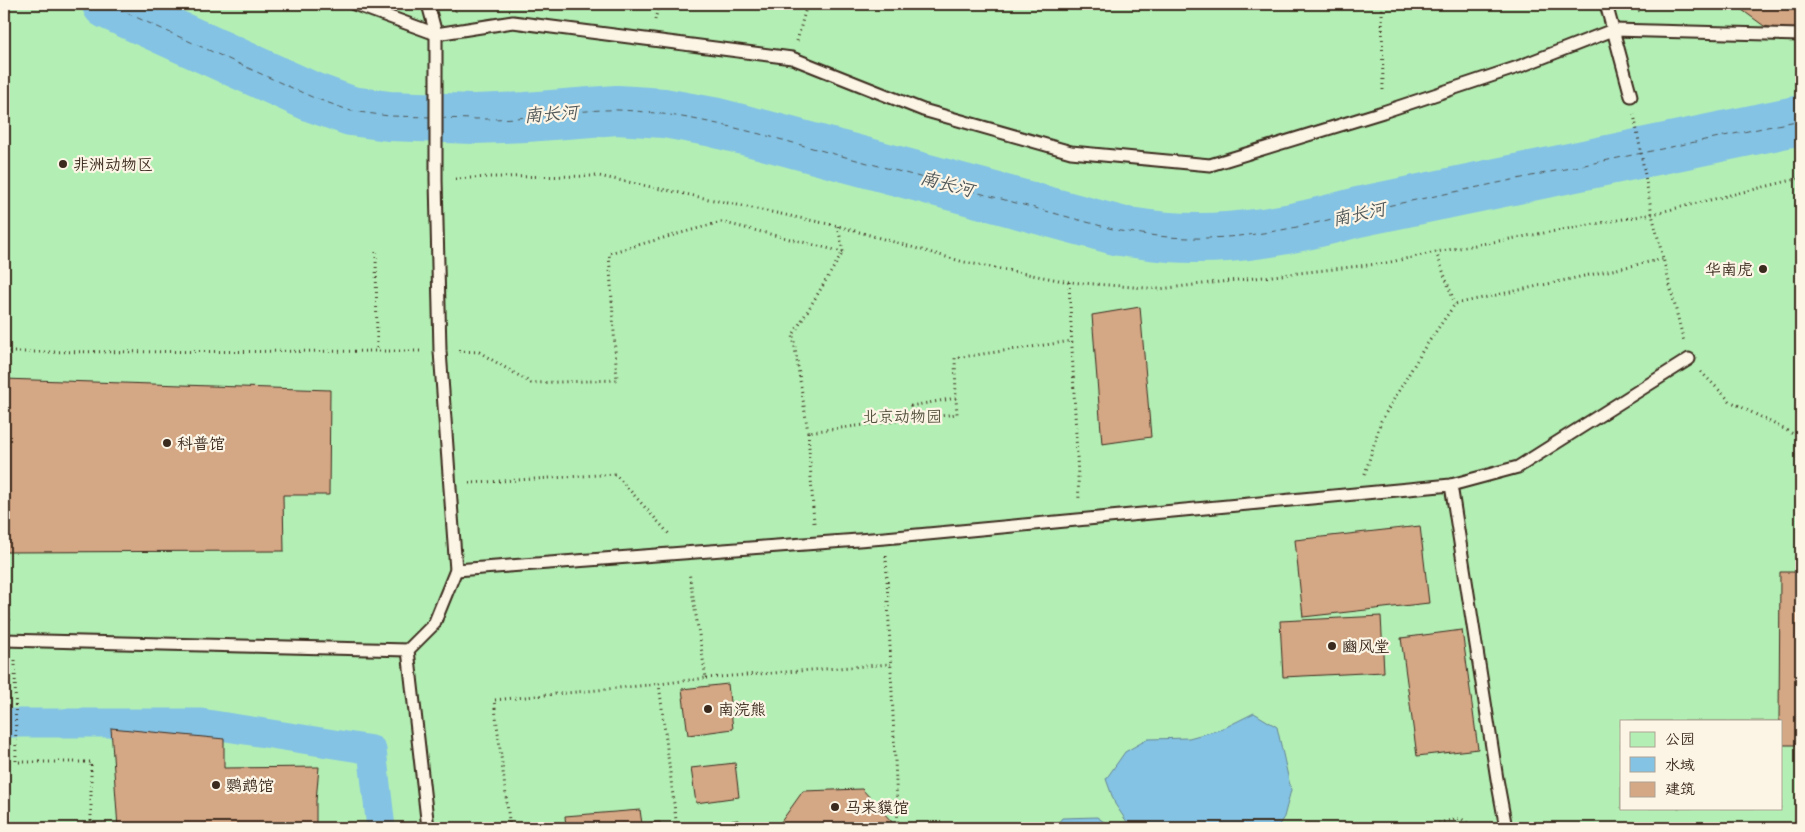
<svg xmlns="http://www.w3.org/2000/svg" width="1805" height="832" font-family="Dekko,'LXGW WenKai TC',sans-serif">
	<style>
		.green { fill: #b3efb4; stroke: #778c69; fill-rule: evenodd }
		.water { fill: #84c3e4; stroke: #678695 }
		.lines { fill: none; stroke-linecap: round; stroke-linejoin: round }
		.canal { stroke: #84c3e4; stroke-width: 29 }
		.river { stroke: #84c3e4; stroke-width: 50 }
		.ferry { stroke: #515859; stroke-width: 1; stroke-dasharray: 6 5; stroke-linecap: butt }
		.building { fill: #d4a785; stroke: #3b2a1e }
		.service-casing { stroke: #3b2a1e; stroke-width: 15 }
		.path { stroke: #3b2a1e; stroke-width: 3; stroke-dasharray: 1 4; stroke-linecap: butt }
		.service { stroke: #fcf5e5; stroke-width: 11 }
		.poi-dot { fill: #3b2a1e; stroke: #fcf5e5; stroke-width: 2 }
		.labels { text-anchor: middle; stroke-width: 4.5; stroke-linejoin: round; paint-order: stroke }
		.poi-label { font-size: 16px; fill: #3b2a1e; stroke: #fcf5e5; text-anchor: start }
		.park-label { font-size: 16px; fill: #53513c; stroke: #fcf5e5 }
		.water-label { font-size: 18px; font-style: italic; fill: #515859; stroke: #fcf5e5 }
	</style>
	<rect width="100%" height="100%" fill="#f0dec8"/>
	<filter id="ink" filterUnits="userSpaceOnUse"><feTurbulence type="fractalNoise" baseFrequency=".02" numOctaves="2"/><feDisplacementMap in="SourceGraphic" scale="10" xChannelSelector="R" yChannelSelector="G"/><feConvolveMatrix kernelMatrix="1 2 1 2 8 2 1 2 1" color-interpolation-filters="sRGB"/></filter>
	<g filter="url(#ink)">
		<path class="green" d="M4,4H1801V828H4ZM1621,721H1781V808H1621Z"/>
		<g class="water">
			<path d="M1254,713L1277,727L1291,790L1284,817L1277,828H1131L1115,804L1106,779L1125,752L1148,739L1189,738L1222,729Z"/>
			<path d="M1097,817L1107,824L1108,828H1054L1062,818Z"/>
		</g>
		<g class="lines">
			<path class="canal" d="M4,723H201L372,750L381,828"/>
			<path class="river" d="M107,4L312,97L351,111L389,116L474,119L526,117L617,110L664,113L713,122L764,135L1120,231C1136,233 1153,236 1169,237C1233,242 1297,229 1358,212L1801,120"/>
			<g class="ferry">
				<path d="M107,4L312,97L351,111L389,116L431,117"/>
				<path d="M440,118C469,119 498,120 528,117C558,115 588,109 618,110C668,112 716,123 764,135L1120,231C1136,233 1153,236 1169,237C1233,242 1297,229 1358,212L1801,120"/>
			</g>
		</g>
		<g class="building">
			<path d="M1742,4H1801V28L1788,30L1764,26L1738,7Z"/>
			<path d="M1140,307L1151,437L1102,444L1092,315Z"/>
			<path d="M4,379L330,390L329,495H283L284,551L4,552Z"/>
			<path d="M1420,526L1429,603L1303,617L1295,540Z"/>
			<path d="M1780,572H1801V745H1781V721H1779Z"/>
			<path d="M1381,616L1384,672L1283,677L1280,621Z"/>
			<path d="M1462,630L1478,749L1417,756L1401,638Z"/>
			<path d="M728,684L733,729L688,735L682,689Z"/>
			<path d="M111,728L224,739V768L319,767L316,801V828H118Z"/>
			<path d="M735,763L739,797L696,803L691,768Z"/>
			<path d="M862,789L892,822V828H778V826L803,791Z"/>
			<path d="M640,810L642,824L660,822L661,828H566L565,816Z"/>
			<path d="M738,820L739,828H700L699,825Z"/>
		</g>
		<g class="lines">
			<g class="service-casing">
				<g id="service">
					<path d="M354,4L436,34L513,22L792,58L923,110L1071,152L1210,165L1383,112L1518,67L1613,30L1801,35"/>
					<path d="M1606,4L1631,96"/>
					<path d="M1451,485L1497,779L1506,828"/>
					<path d="M456,570L885,538L1451,485L1518,467L1689,359"/>
					<path d="M4,640L408,650"/>
					<path d="M428,828L408,650L434,624L456,570L440,351L436,180V34L428,4"/>
				</g>
			</g>
			<g class="path">
				<path d="M1382,4L1383,91"/>
				<path d="M455,11L461,4"/>
				<path d="M1638,11L1648,4"/>
				<path d="M655,20L659,4"/>
				<path d="M797,41L807,4"/>
				<path d="M1634,114L1652,214L1684,342"/>
				<path d="M455,179L487,177L599,176L838,226L964,262L1069,282L1159,289L1386,263L1436,252L1652,214L1801,178"/>
				<path d="M838,226L843,252L793,335L808,432L913,419L911,406L956,398L955,358L1072,341"/>
				<path d="M376,252L377,351"/>
				<path d="M1436,252L1455,304"/>
				<path d="M1069,282L1079,500"/>
				<path d="M459,351L479,352L531,383L617,380L609,253L721,222L843,252"/>
				<path d="M4,352L421,351"/>
				<path d="M1701,372L1730,401L1801,438"/>
				<path d="M913,419L957,414L956,398"/>
				<path d="M808,432L814,523"/>
				<path d="M1365,474L1381,421L1423,350L1455,304L1663,259"/>
				<path d="M469,483L615,474L670,535"/>
				<path d="M886,556L898,828"/>
				<path d="M4,585L10,622"/>
				<path d="M15,660L16,762H91V828"/>
				<path d="M706,678L891,664"/>
				<path d="M510,828L494,700L659,684"/>
				<path d="M677,828L659,684L706,678L689,572"/>
				<path d="M1419,828L1460,818L1475,828"/>
			</g>
			<use href="#service" class="service"/>
		</g>
	</g>
	<g class="poi-dot">
		<circle cx="63" cy="164" r="5"/>
		<circle cx="1763" cy="269" r="5"/>
		<circle cx="167" cy="443" r="5"/>
		<circle cx="1332" cy="646" r="5"/>
		<circle cx="708" cy="709" r="5"/>
		<circle cx="216" cy="785" r="5"/>
		<circle cx="835" cy="807" r="5"/>
	</g>
	<g class="labels">
		<g class="poi-label">
			<text x="73" y="170">非洲动物区</text>
			<text x="1753" y="275" text-anchor="end">华南虎</text>
			<text x="177" y="449">科普馆</text>
			<text x="1342" y="652">豳风堂</text>
			<text x="718" y="715">南浣熊</text>
			<text x="226" y="791">鹦鹉馆</text>
			<text x="845" y="813">马来貘馆</text>
		</g>
		<g class="park-label">
			<text x="902" y="422">北京动物园</text>
		</g>
		<g class="water-label">
			<text transform="translate(551 114) rotate(-4)" y="6">南长河</text>
			<text transform="translate(947 184) rotate(15)" y="6">南长河</text>
			<text transform="translate(1359 214) rotate(-12)" y="6">南长河</text>
		</g>
	</g>
	<rect width="1805" height="832" fill="none" stroke="#fcf5e5" stroke-width="20"/>
	<rect x="10" y="10" width="1785" height="812" fill="none" stroke="#3b2a1e" stroke-width="2" filter="url(#ink)"/>
	<rect x="1620" y="720" width="162" height="90" fill="#fcf5e5" stroke="#afa495"/>
	<rect x="1630" y="732" width="25" height="15" fill="#b3efb4" stroke="#afa495"/>
	<text x="1665" y="744" font-size="15" fill="#3b2a1e">公园</text>
	<rect x="1630" y="757" width="25" height="15" fill="#84c3e4" stroke="#afa495"/>
	<text x="1665" y="770" font-size="15" fill="#3b2a1e">水域</text>
	<rect x="1630" y="782" width="25" height="15" fill="#d4a785" stroke="#afa495"/>
	<text x="1665" y="794" font-size="15" fill="#3b2a1e">建筑</text>
</svg>
